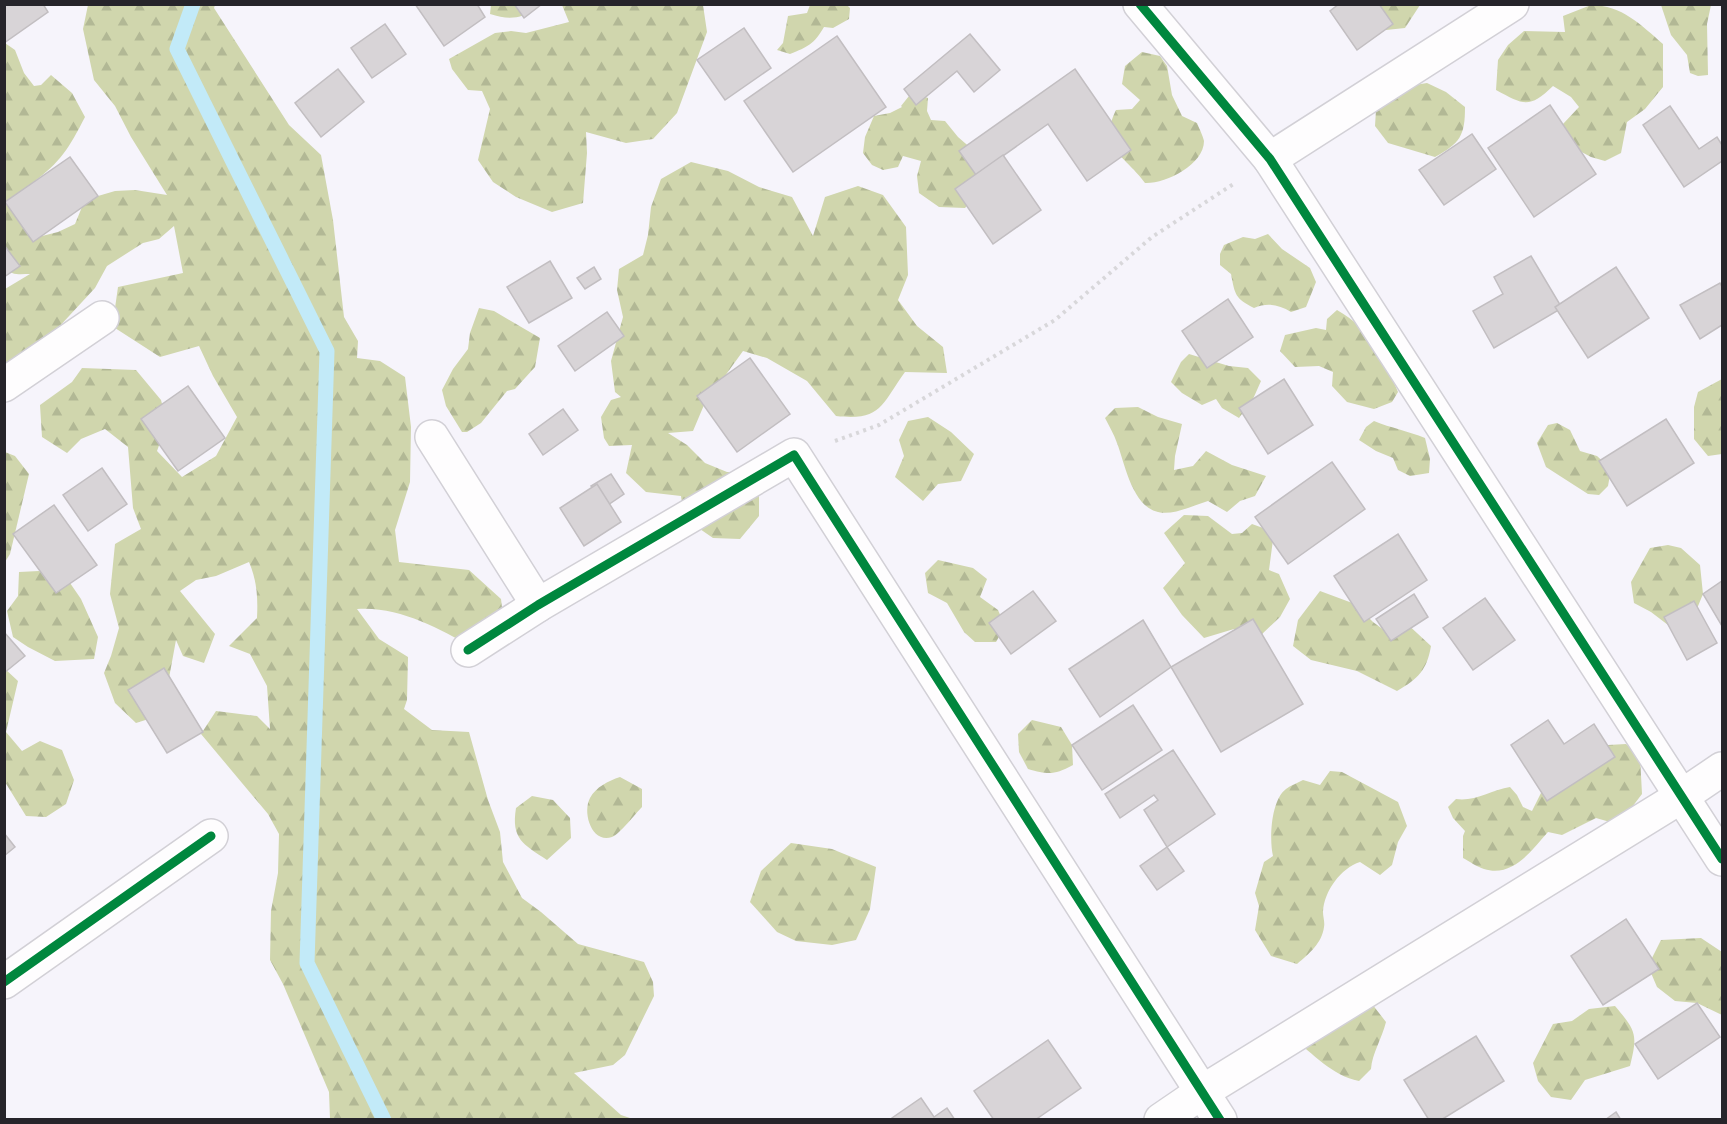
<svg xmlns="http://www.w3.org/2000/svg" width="1727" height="1124" font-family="'Alegreya Sans',sans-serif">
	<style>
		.forest { fill: url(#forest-firs) }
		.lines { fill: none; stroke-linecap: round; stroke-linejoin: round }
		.stream { stroke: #c2eaf8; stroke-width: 15 }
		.building { fill: #d8d4d7; stroke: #c2bec1; stroke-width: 1.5 }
		.minor-casing { stroke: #d2d0d6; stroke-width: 36 }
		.path { stroke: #d8d7da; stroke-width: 4; stroke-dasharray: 3 4.5; stroke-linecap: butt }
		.minor { stroke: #fefdfe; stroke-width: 33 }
		.cycleway-casing { stroke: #fff; stroke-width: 13 }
		.cycleway { stroke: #00873e; stroke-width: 9 }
	</style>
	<defs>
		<pattern id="forest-firs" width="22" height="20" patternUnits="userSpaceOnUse" patternTransform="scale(1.5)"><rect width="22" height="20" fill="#d0d6ad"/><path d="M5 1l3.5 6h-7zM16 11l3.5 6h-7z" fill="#b2b895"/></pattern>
	</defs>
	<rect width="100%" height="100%" fill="#f6f4fb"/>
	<g class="forest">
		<path d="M88,5H215L214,8L289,125L321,155L333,220L344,317L358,341L357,358L380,361L405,377L411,427L410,482L395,530L399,562L469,570L501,599L503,616L473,647C437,628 399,606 357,609L379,639L408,657L407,700L404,709L432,730L469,732L488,800L500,832L503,862L522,898L541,912L578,944L644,962L653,982L654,996L625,1055L613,1065L574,1073L621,1115L633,1119H330L329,1092L283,984L270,960L271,911L278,873L279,834L268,814L201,734L216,711L257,716L270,729L267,686L250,654L229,646L257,618C258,597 257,581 249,562L216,576L196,580L180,591L215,634L204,663L183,656L176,640L169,678L155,717L136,723L115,703L104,673L111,656L119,628L110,594L115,544L141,529L133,508L128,447L105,429L81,439L67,453L42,437L40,405L72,382L82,368L136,370L161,400L167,423L157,451L182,477L216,456L237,417L213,376L199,346L160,357L115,328V308L118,287L183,273L174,226L159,239L143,243L107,266L95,288L44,343L20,354L5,368V289L30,274C21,274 11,276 5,268V43L15,50L24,73L34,86L41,85L51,75L72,93L85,117C69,148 61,162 32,183L24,218L42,236L58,232L75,224L82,207L98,196L115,191L135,190L167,195L131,137L115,106L94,80L83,29Z"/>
		<path d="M491,5H533L536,9C521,19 508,20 490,14Z"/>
		<path d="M562,5H703L707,32L677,113L653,139L626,143L586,132L587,153L583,203L552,212L516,197L493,182L478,160L490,109L482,91L468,90L452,69L449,59L495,33L511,31L526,33L569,22Z"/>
		<path d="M810,5H847L850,8L849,19L833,28L824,27C814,44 808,47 790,54L777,50L783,43L788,16L807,13Z"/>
		<path d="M1377,5H1420L1405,28L1386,30Z"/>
		<path d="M1591,5C1622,5 1641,25 1663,44V87L1645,109L1627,122L1621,153L1605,161L1591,157L1572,147L1563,124L1579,107L1571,97L1553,86C1529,109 1524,105 1496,90L1498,60L1508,45L1524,31L1565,32L1563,16Z"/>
		<path d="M1661,5H1711L1707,24L1708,75L1698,76L1690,73L1687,55L1671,35Z"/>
		<path d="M1142,52L1160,56L1167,66L1172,95L1182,116L1197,123C1199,128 1203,136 1204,141C1204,165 1165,184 1145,183C1127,157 1097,148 1116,110L1132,109L1140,100L1122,84L1125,66Z"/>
		<path d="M1427,83L1446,92L1465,107C1465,136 1460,143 1435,157L1388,143L1375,126L1376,110L1415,85Z"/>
		<path d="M917,94L928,98L927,111L931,120L945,121L958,137L973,150L981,190L965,208L939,207L919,193L917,176L921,161L903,156L898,167L883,170L872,165L863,153L865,137L874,116L890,113L902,107L901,106L909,96Z"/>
		<path d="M691,162L728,171L759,187L792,197L813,236L825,197L858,186L883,195L906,227L908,275L898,300L917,326L943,347L947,373L905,372C881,405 882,421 836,416L807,381L767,358L743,351L704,405L693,431L668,433L687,445L705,463L727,472H759V516L740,539L713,538L684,518L681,496L646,492L626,473L632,445L609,446L604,438L601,417L611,400L621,397L615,392L611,361L623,317L617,290L619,269L643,255L648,235L651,207L661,179Z"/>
		<path d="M1268,234L1282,249L1310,268L1316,282L1306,307L1291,312C1279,305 1268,302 1254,308C1235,298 1235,295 1231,274L1220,265V254L1224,245L1243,237L1255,239Z"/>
		<path d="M479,308L494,311L540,338L535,367L515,389L507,391L481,423L467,432H462L446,406L442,390L453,369L468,349L470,333Z"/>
		<path d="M1337,310C1373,331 1383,355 1398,392L1392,402L1374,409L1347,402L1332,386L1333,372L1319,366L1295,367L1280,351L1285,335L1316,328L1326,330L1327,319Z"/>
		<path d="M1189,354L1229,366L1248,368L1261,381L1253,399L1239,418L1222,408L1216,399L1202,405L1182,393L1171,382L1181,362Z"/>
		<path d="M1722,379V454L1708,456L1694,439V407L1698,392Z"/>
		<path d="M1138,407L1158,417L1182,424L1175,456L1174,470L1193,466L1206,451L1232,465L1266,476L1255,496L1240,501L1227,512L1208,501C1194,505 1173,516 1158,512C1132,506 1125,464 1117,443C1114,434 1109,426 1105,418L1115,408Z"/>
		<path d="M928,417L951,432L974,454L961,481L938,484L923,501L895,477L904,456L899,440L908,421Z"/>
		<path d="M1374,421C1391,428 1408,431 1425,438L1430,459L1429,473L1410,476L1398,470L1393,458L1376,451L1359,440L1366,427Z"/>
		<path d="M1557,423L1570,430L1580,451L1597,456L1611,469L1608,486L1599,495L1588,494L1546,467L1537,443L1548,425Z"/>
		<path d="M5,452L15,456L29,474L10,554L5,562Z"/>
		<path d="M1184,515L1208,516L1232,534L1242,533L1252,524L1274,532L1269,570L1279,574L1290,599L1280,617L1261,635L1234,629L1204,638L1182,615L1163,588L1185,563L1164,533Z"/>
		<path d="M1668,545L1681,548L1700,565L1703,594L1696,611L1668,625L1651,612L1634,603L1631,582L1650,548Z"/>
		<path d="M938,560L973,568L987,579L980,597L998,610L1005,626L996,642H975L964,632L947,603L928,593L925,573Z"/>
		<path d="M39,571L70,583L81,599L98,637L94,659L55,661L28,647L13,637L7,611L18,596L19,572Z"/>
		<path d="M1320,591L1355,604L1373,622L1388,633L1404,621L1431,646C1427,670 1418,679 1397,691L1357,671L1311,660L1293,646L1298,620Z"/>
		<path d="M4,668L18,681L6,732L22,751L40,741L62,750L74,780L66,804L46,817L26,816L5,782Z"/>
		<path d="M1032,720L1061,727L1072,745L1073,765C1054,775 1049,775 1028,769L1019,752L1018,734Z"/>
		<path d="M1626,744L1640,756L1642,794L1629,811L1610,822L1596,818L1562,835L1548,832C1532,850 1513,878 1484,869C1477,867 1469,861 1463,858V836L1465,831L1453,818L1448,807L1456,799C1474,802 1492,790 1510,787L1517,795L1523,807L1532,811L1541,793H1545L1606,753L1608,745Z"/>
		<path d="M1330,771L1342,772L1398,802L1407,826L1398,842L1392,865L1380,875L1360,862C1341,868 1324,891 1323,912C1323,917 1325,922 1324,927C1322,943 1309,954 1297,964L1271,956L1255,930L1259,906L1255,893L1264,862L1273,856C1269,839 1271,800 1286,789C1291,785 1298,783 1303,780L1320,785Z"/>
		<path d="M620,777L642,789V807C635,814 620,834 612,837C592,844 582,813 590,798C596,787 608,781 620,777Z"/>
		<path d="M532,796L553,800L570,818L571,838L547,860C523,844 511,839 516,808Z"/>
		<path d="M791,843L832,849L876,867L870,909L856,940L832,945L796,941L777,932L750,902L761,871Z"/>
		<path d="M1701,938L1722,952V1015L1697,1003L1675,1001L1657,987L1648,966L1661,940Z"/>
		<path d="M1372,1004L1386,1022C1382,1038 1372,1054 1371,1069L1359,1081C1332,1076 1313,1053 1291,1037L1298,1012Z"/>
		<path d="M1615,1006C1636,1031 1638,1034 1630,1066L1585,1080L1571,1100L1551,1097L1538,1081L1533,1063L1553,1024L1572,1021L1589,1009Z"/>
	</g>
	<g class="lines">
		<path class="stream" d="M193,4L177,49L327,351L307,963L384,1120"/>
	</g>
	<g class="building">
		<path d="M4,4H43L48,12L4,43Z"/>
		<path d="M415,4H477L485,17L444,46Z"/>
		<path d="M514,4H542L524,18Z"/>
		<path d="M1339,4H1379L1393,24L1357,50L1330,11Z"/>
		<path d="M385,24L406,54L372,78L351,48Z"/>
		<path d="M744,28L771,68L725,100L697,60Z"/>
		<path d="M970,34L1000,70L974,92L957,71L916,105L904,89Z"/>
		<path d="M837,36L886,107L793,172L744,101Z"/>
		<path d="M338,69L364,102L321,137L295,103Z"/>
		<path d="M1075,69L1131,150L1087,181L1048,124L976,175L959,151Z"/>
		<path d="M1550,105L1596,174L1534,217L1488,148Z"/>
		<path d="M1670,106L1699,149L1717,137L1722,145V161L1684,187L1643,125Z"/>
		<path d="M1472,134L1496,169L1444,205L1419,170Z"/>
		<path d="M1003,155L1041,210L993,244L955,189Z"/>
		<path d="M70,157L98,196L33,242L5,202Z"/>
		<path d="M4,245L20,266L4,277Z"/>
		<path d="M1531,256L1562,308L1494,348L1473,311L1503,294L1494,277Z"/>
		<path d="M550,261L572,298L529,323L507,287Z"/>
		<path d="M594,267L601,279L585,289L577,278Z"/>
		<path d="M1616,267L1649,318L1588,358L1555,307Z"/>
		<path d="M1720,283L1722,287V325L1700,339L1680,305Z"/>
		<path d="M1228,299L1253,337L1207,368L1182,331Z"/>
		<path d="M607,312L624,336L575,371L558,346Z"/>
		<path d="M750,358L790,414L737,452L697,396Z"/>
		<path d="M1284,379L1313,425L1268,454L1239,408Z"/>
		<path d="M188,386L225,438L178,471L141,419Z"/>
		<path d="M563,409L578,430L543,455L529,434Z"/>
		<path d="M1666,419L1694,463L1627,506L1599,461Z"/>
		<path d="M1332,462L1365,509L1288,564L1255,517Z"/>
		<path d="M102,468L127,504L88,531L63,495Z"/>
		<path d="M611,474L624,494L605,507L591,486Z"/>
		<path d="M597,484L621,522L584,546L560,508Z"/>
		<path d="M54,505L97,565L56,593L13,534Z"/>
		<path d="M1398,534L1427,580L1364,622L1334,576Z"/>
		<path d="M1722,581V626L1703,594Z"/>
		<path d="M1033,591L1056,621L1011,654L989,623Z"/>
		<path d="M1414,594L1428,617L1391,641L1376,619Z"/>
		<path d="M1485,598L1515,640L1473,670L1443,628Z"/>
		<path d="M1694,601L1717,643L1687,660L1664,617Z"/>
		<path d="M1253,619L1303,704L1221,752L1171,667Z"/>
		<path d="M1143,620L1171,667L1100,717L1069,669Z"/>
		<path d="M4,632L25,656L4,673Z"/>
		<path d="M164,668L203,732L167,753L128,690Z"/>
		<path d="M1133,705L1162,750L1102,790L1072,745Z"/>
		<path d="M1548,720L1564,744L1594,724L1615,757L1547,801L1511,745Z"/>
		<path d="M1173,750L1215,814L1167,847L1144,810L1158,800L1154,795L1120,818L1105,794Z"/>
		<path d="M4,833L15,847L4,856Z"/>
		<path d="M1167,847L1184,871L1157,890L1140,866Z"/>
		<path d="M1626,919L1659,969L1603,1005L1571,956Z"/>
		<path d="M1697,1003L1720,1037L1658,1079L1635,1044Z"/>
		<path d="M1476,1036L1504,1081L1441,1120H1429L1404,1080Z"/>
		<path d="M1048,1040L1081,1088L1035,1120H994L974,1091Z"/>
		<path d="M921,1098L934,1117L947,1108L955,1120H893L892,1118Z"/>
		<path d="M1616,1112L1621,1120H1605Z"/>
	</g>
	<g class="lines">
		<g class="minor-casing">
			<g id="minor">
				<path d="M1140,4L1270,159L1722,859"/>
				<path d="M1270,159L1512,4"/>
				<path d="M4,385L102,318"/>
				<path d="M432,437L538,605"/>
				<path d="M468,650L538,605L794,455L1220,1120"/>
				<path d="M4,982L211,836"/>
				<path d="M1161,1120L1202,1092L1682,796L1722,769"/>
			</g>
		</g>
		<path class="path" d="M835,441L879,425L1055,320L1152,237L1235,183"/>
		<use href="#minor" class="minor"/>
		<g class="cycleway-casing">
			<g id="cycleway">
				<path d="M1140,4L1270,159L1722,859"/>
				<path d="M468,650L538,605L794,455L1220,1120"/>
				<path d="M4,982L211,836"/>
			</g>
		</g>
		<use href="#cycleway" class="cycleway"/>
	</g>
	<rect width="1727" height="1124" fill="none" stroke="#26242a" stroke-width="12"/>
</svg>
